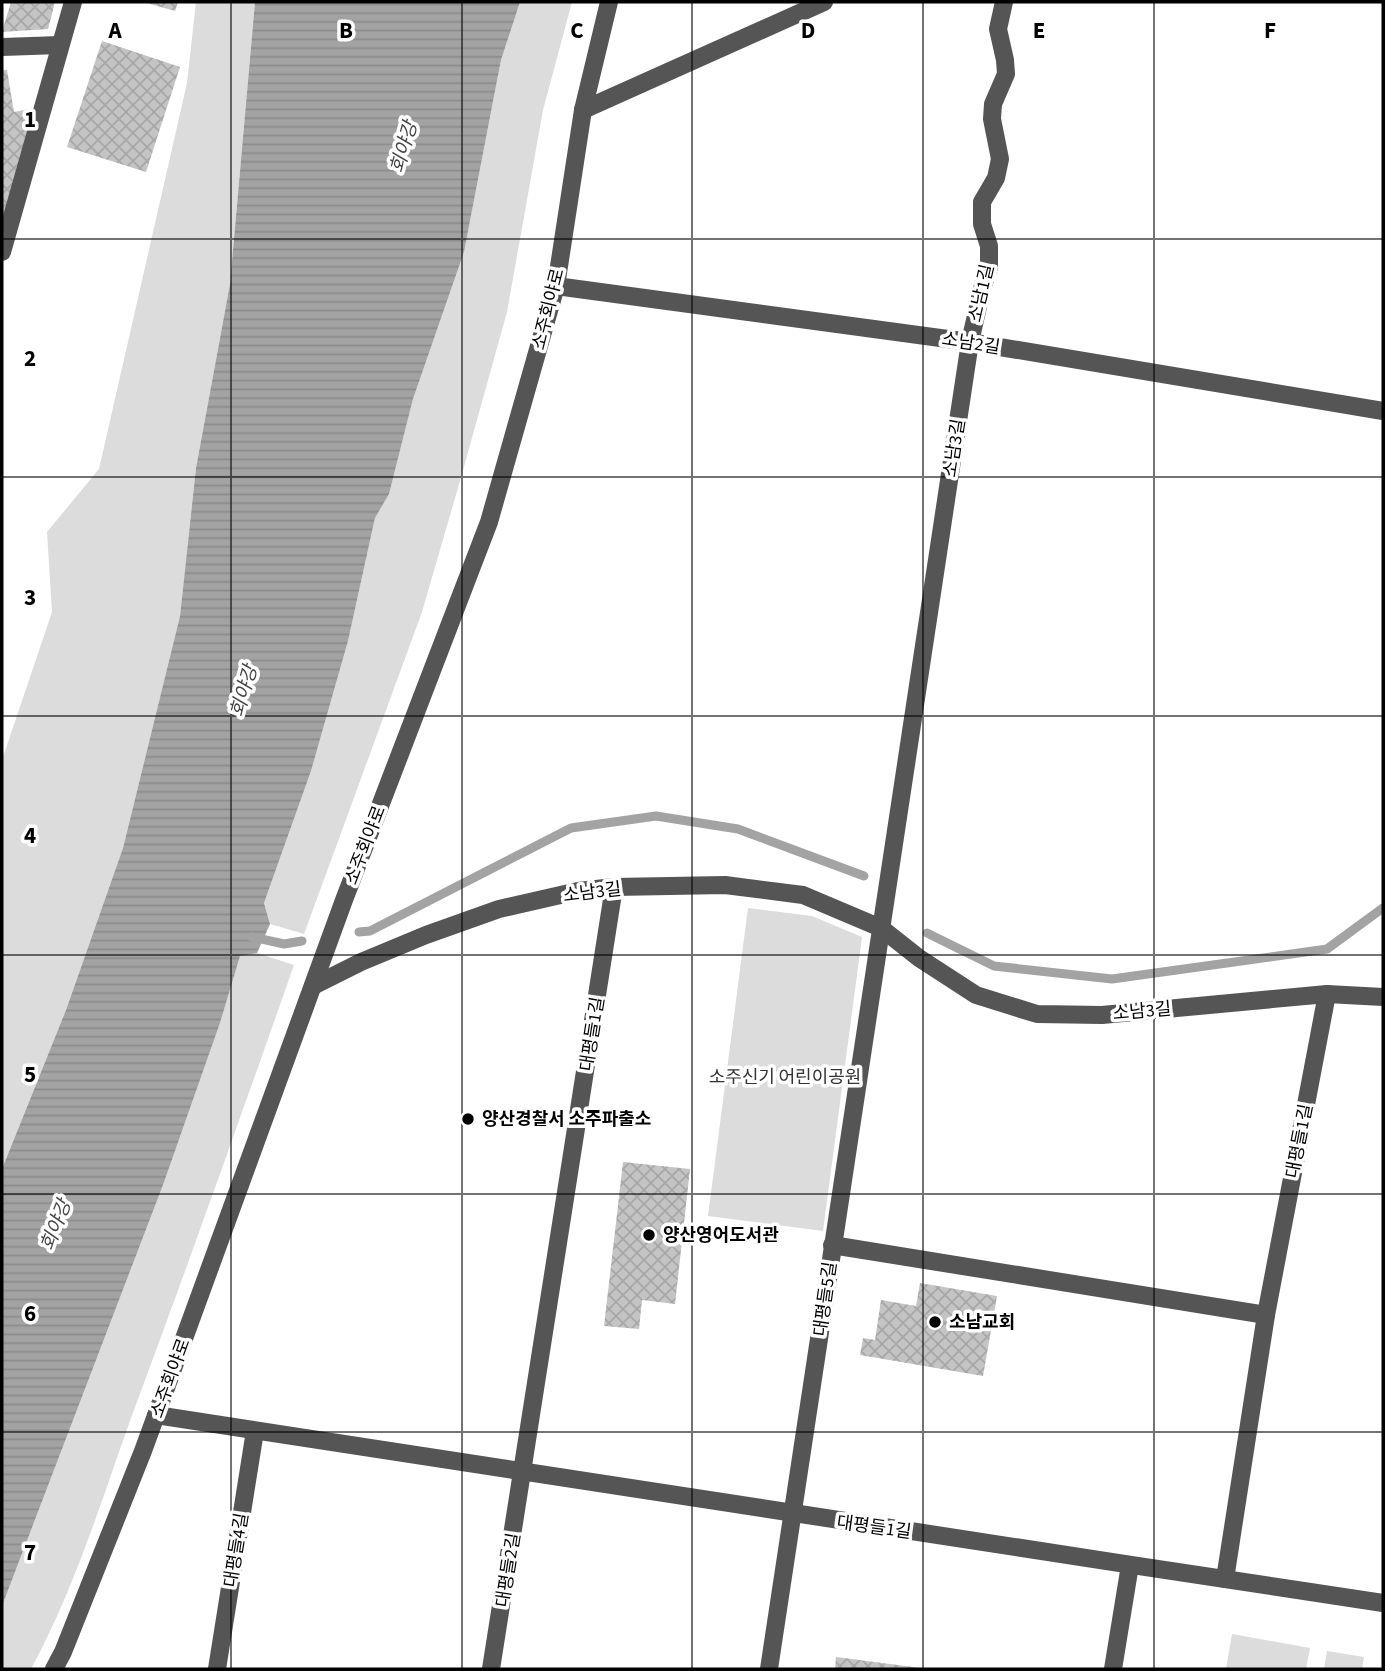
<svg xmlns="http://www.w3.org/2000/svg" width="1385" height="1671" font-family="'Source Sans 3','Noto Sans KR',sans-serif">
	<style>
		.park { fill: #dcdcdc }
		.water { fill: url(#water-rules) }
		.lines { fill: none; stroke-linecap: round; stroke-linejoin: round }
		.stream { stroke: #a3a3a3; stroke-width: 9 }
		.building { fill: url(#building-cross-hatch) }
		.minor { stroke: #555; stroke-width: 18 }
		.grid { fill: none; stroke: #000; stroke-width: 2; stroke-opacity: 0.55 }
		.poi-dot { fill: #000; stroke: #fff; stroke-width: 2.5 }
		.labels { text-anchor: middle; stroke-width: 7; stroke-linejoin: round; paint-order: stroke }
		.street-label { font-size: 18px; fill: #000; stroke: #fff }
		.park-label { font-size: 18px; fill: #333; stroke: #fff }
		.poi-label { font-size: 18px; font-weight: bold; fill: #000; stroke: #fff; text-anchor: start }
		.water-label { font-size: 19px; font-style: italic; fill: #444; stroke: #fff }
		.grid-label { font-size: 23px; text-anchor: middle; font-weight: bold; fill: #000; stroke: #fff; stroke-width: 7; stroke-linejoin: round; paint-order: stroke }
	</style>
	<defs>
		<pattern id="water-rules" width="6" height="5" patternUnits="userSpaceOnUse" patternTransform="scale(1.75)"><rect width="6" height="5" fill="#a3a3a3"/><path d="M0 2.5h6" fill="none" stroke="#8b8b8b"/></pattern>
		<pattern id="building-cross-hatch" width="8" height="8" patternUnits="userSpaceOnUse" patternTransform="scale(1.75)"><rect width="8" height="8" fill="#c4c4c4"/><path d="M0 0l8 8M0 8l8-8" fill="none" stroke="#a7a7a7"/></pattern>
	</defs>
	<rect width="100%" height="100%" fill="#fff"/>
	<g class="park">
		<path d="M196,2H255L230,284L196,468L180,616L123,848L66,1010L2,1169V760L52,612L47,532L99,469L187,83Z"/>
		<path d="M520,2H572L543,110L507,312L460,481L422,612L304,934L270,924L264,903L311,771L348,641L375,518L389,494L413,399L464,252L501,60Z"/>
		<path d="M748,908L812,916L862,937L823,1231L708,1216Z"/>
		<path d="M257,953L294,965C241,1116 187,1268 131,1418C101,1502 74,1590 31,1669H2V1606L163,1185L220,1023L240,955Z"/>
		<path d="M1232,1634L1310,1648L1306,1669H1226Z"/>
		<path d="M1327,1651L1364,1657L1362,1669H1324Z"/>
	</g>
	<path class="water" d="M255,2H520L501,60L464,252L413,399L389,494L375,518L348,641L311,771L264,903L270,924L257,953L240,956L220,1023L163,1185L2,1606V1169L66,1010L123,848L180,616L196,468L230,284Z"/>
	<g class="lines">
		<g class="stream">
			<path d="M359,932L370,931L571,828L656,816L738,829L864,876"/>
			<path d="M927,933L994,966L1112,979L1327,949L1383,908"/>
			<path d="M252,937L284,944L302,941"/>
		</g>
	</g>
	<g class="building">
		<path d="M11,2H55L48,29L2,32Z"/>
		<path d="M150,2H178L175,11L150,4Z"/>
		<path d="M102,41L180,67L146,172L67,147Z"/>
		<path d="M2,70H7L14,112L35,108L2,227Z"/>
		<path d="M623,1162L690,1169L675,1304L642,1300L639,1329L604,1326Z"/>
		<path d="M920,1283L997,1296L983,1376L860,1355L863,1338L875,1340L881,1300L916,1306Z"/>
		<path d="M836,1657L921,1668V1669H835Z"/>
	</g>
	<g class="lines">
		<g class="minor">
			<path d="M2,47L60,45"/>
			<path d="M583,110L824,2"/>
			<path d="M2,252L73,2"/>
			<path d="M556,286L970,342L1383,411"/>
			<path d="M313,986L361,962L426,935L499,909L578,891L614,887L725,885L803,895L881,928L919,958L976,995L1037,1014L1102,1015L1327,994L1383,997"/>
			<path d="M832,1245L1266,1315"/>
			<path d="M156,1415C565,1480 974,1541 1383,1603"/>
			<path d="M1225,1579L1266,1315L1327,994"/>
			<path d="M54,1669L63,1652L143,1451L344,900L489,522L556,286L583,110L609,2"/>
			<path d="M217,1669L255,1431"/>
			<path d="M491,1669L614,887"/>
			<path d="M769,1669L970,342L982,289L989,267V246L982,224V202L996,178L1000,159L992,119L993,104L1006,74L1005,60L998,29L1004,2"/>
			<path d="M1113,1669L1130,1565"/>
		</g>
	</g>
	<path class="grid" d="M231,2V1669M462,2V1669M692,2V1669M923,2V1669M1154,2V1669M2,239H1383M2,477H1383M2,716H1383M2,955H1383M2,1194H1383M2,1432H1383"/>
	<g class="poi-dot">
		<circle cx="468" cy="1119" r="7"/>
		<circle cx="649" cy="1235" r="7"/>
		<circle cx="935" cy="1322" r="7"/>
	</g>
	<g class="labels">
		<g class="street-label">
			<text transform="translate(981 293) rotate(-77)" y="6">소남1길</text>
			<text transform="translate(548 309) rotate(-76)" y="6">소주회야로</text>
			<text transform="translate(971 343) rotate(9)" y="6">소남2길</text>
			<text transform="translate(954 448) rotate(-81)" y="6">소남3길</text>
			<text transform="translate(365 845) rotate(-69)" y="6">소주회야로</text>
			<text transform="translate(592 892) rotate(-7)" y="6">소남3길</text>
			<text transform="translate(1142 1011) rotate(-5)" y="6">소남3길</text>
			<text transform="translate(592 1034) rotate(-81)" y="6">대평들1길</text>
			<text transform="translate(1299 1141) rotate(-79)" y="6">대평들1길</text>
			<text transform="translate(825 1299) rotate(-82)" y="6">대평들5길</text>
			<text transform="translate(170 1378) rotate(-70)" y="6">소주회야로</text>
			<text transform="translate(874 1527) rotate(8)" y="6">대평들1길</text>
			<text transform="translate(236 1550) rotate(-81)" y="6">대평들4길</text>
			<text transform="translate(508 1570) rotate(-81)" y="6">대평들2길</text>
		</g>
		<g class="park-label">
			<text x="785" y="1083">소주신기 어린이공원</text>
		</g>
		<g class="poi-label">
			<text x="482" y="1125">양산경찰서 소주파출소</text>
			<text x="663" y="1241">양산영어도서관</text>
			<text x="949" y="1328">소남교회</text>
		</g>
		<g class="water-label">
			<text transform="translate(403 147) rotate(-74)" y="7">회야강</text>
			<text transform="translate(243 691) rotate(-74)" y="7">회야강</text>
			<text transform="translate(55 1225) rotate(-69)" y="7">회야강</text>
		</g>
	</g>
	<g class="grid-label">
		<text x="115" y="38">A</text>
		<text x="346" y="38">B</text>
		<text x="577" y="38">C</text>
		<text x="808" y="38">D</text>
		<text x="1039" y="38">E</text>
		<text x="1270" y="38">F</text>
		<text x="30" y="127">1</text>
		<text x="30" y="366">2</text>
		<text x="30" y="605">3</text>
		<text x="30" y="843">4</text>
		<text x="30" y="1082">5</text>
		<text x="30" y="1321">6</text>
		<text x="30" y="1560">7</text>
	</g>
	<rect width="1385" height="1671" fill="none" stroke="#000000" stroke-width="7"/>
</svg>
